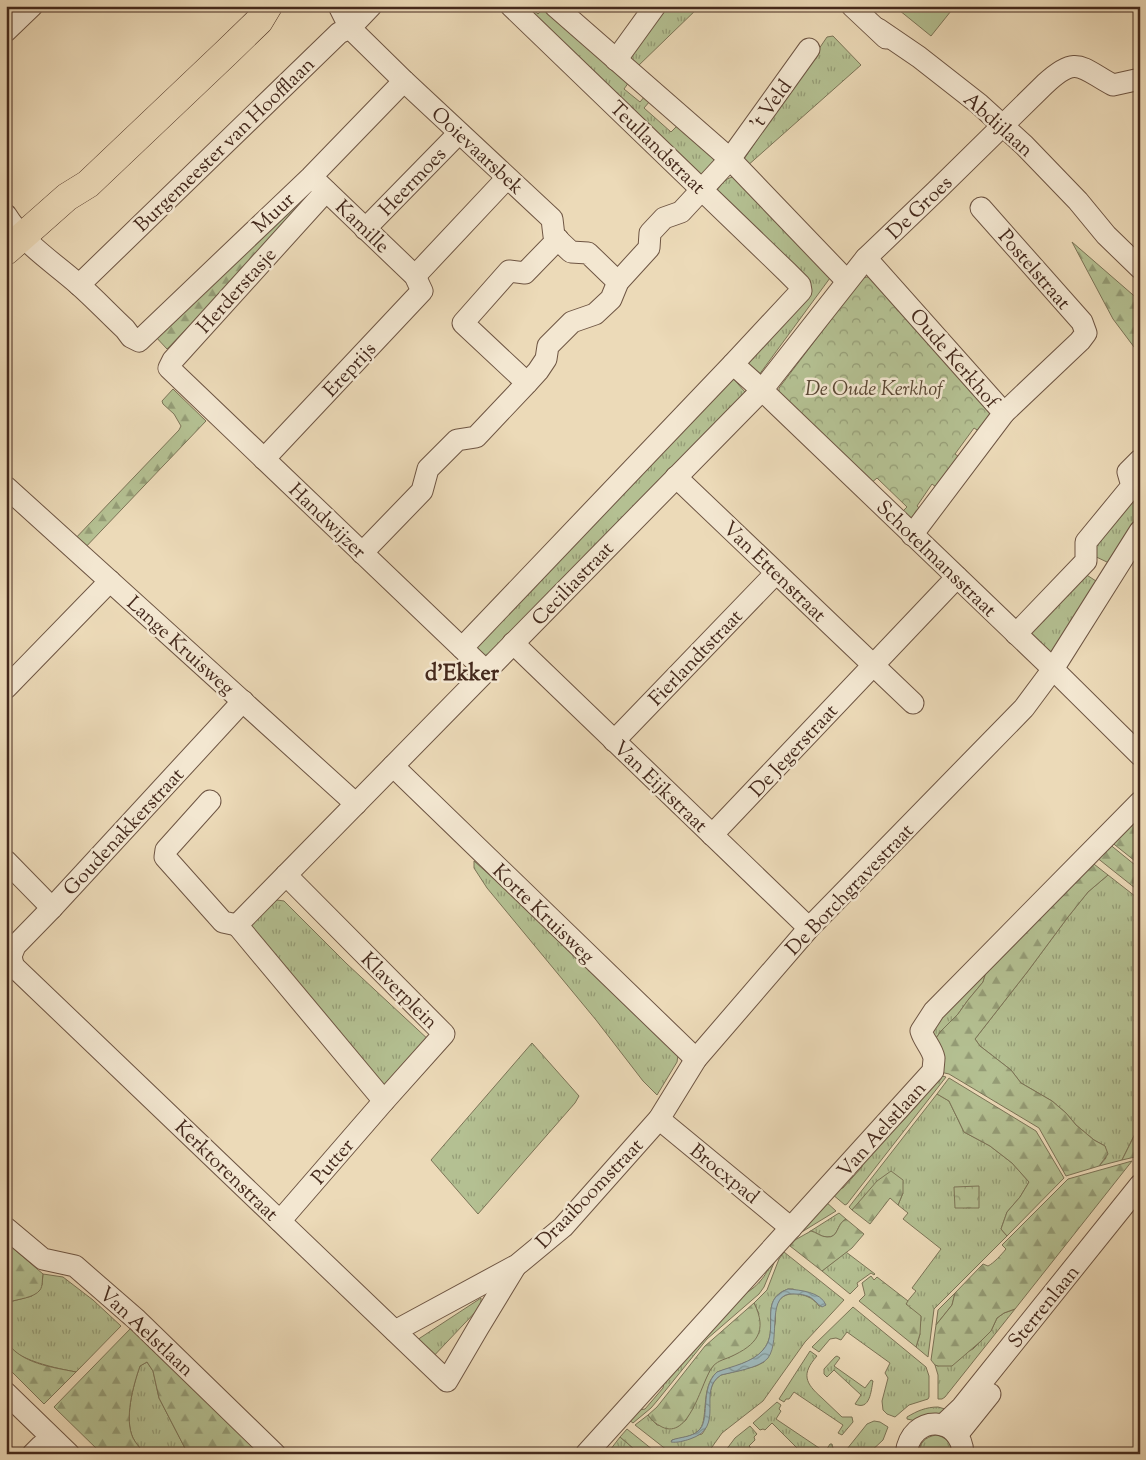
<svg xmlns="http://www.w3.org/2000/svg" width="1146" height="1460" font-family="'Sorts Mill Goudy',serif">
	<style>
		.grass { fill: url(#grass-tufts); stroke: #7c7457; fill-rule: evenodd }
		.forest { fill: url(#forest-firs); stroke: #7c7457 }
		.park { fill: url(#park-crowns); stroke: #7c7457 }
		.garden { fill: #b4c092; stroke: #7c7457 }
		.water { fill: url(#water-waves); stroke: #7a7f7b }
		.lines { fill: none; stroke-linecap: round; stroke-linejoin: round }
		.minor-casing { stroke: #6e5543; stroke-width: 23 }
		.major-casing { stroke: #44291c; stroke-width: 29 }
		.minor { stroke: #f3e7d1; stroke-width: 21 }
		.major { stroke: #ecdab8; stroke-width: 28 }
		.labels { text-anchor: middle; stroke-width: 5; stroke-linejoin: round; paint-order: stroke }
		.street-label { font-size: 20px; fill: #44291c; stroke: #f3e7d1 }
		.park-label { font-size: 20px; font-style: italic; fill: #5a4734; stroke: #f3e7d1 }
		.quarter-label { font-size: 22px; font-weight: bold; fill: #44291c; stroke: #f3e7d1 }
	</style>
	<defs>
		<pattern id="grass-tufts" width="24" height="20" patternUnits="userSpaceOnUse" patternTransform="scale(1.25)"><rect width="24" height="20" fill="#b4c092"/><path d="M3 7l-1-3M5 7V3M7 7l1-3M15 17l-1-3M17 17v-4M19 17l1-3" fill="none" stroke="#949c76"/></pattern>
		<pattern id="forest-firs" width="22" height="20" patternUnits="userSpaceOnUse" patternTransform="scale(1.25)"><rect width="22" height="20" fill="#b4c092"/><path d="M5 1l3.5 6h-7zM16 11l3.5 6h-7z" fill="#949c76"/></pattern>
		<pattern id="park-crowns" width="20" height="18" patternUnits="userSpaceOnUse" patternTransform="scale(1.25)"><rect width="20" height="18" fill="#b4c092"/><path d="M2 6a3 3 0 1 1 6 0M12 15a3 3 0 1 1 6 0" fill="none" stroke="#949c76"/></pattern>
		<pattern id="water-waves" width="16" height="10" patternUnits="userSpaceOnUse" patternTransform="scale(1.25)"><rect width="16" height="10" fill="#9eb8ba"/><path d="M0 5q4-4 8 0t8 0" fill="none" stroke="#829696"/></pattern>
	</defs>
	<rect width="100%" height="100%" fill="#ecdab8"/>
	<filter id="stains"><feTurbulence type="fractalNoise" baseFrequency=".004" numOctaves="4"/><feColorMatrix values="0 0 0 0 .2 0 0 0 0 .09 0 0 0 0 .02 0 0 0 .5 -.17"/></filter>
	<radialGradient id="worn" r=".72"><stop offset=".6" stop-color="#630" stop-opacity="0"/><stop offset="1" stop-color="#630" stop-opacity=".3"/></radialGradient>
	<g class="grass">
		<path d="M514,6H529L538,14L544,8L629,82L624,89L640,102L645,96L650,101L644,108L671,132L678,125L711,153L715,162L696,184Z"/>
		<path d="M661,6H700L637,67L624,57Z"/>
		<path d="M833,36L861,65L746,167L742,162L827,37Z"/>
		<path d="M733,177L830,278L756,379L741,363L803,297L715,194C719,187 725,178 733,177Z"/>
		<path d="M731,376L745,392L741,398L481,669L466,657Z"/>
		<path d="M1128,501L1137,504L1140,513L1136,522L1109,563L1088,553Z"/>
		<path d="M1082,572L1096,581L1052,654L1031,635V630Z"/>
		<path d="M474,861L672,1039L679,1049L677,1062L657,1095L643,1081L596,1020L487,888L474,868Z"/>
		<path d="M1108,875L1140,900V1116L1136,1121L1139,1126L1122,1160L1099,1166L1106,1158L1105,1146L1094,1140L1076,1125L1066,1113L1052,1101L1021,1083L1011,1070L980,1046L975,1039L1028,971L1068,917L1088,892Z"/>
		<path d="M277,900L284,901L347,964L431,1042L387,1090L244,930Z"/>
		<path d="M986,972L983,982L968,1000L958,1014L941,1031L934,1041L931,1028Z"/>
		<path d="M532,1043L579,1096L575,1103L478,1214L431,1160Z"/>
		<path d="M938,1075L946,1077L847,1204L845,1205L832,1194L837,1189L843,1188L862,1167V1161L900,1124L920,1102V1096Z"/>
		<path d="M937,1094L949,1101L964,1132L990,1146L1012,1163L1029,1182L1020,1197L1007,1212L1001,1229L1007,1236L934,1309L928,1357L916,1347L920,1334L906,1303L916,1291L912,1288L941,1249L903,1219L908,1213L898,1205L903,1193L865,1196L852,1210L849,1207Z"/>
		<path d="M825,1201L836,1211L792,1238Z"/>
		<path d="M839,1213L846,1219C836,1224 839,1238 827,1237C821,1237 816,1232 811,1231L809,1232Z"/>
		<path d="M784,1252L844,1300L805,1342L763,1401L722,1433L707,1454H672L635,1425L648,1415L657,1425L677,1427L686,1420L692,1408L710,1370L716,1362L734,1355L759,1314L754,1303L767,1290L779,1259ZM788,1289H793L826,1305L819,1306C814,1299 808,1296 799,1294C786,1292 776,1298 775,1312C775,1316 776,1320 775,1324C772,1337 768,1349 764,1362L756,1366L721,1375C701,1387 716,1417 702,1434L671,1441L672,1440C680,1438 692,1437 698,1431C710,1422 699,1388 717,1372C732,1367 752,1363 763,1350C781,1330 757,1300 788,1289Z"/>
		<path d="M846,1252L875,1274L874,1275L871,1273L857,1283L858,1286L850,1294L822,1271Z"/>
		<path d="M776,1258L764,1287L759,1294L707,1339L657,1401L651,1408L633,1423L629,1420L639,1410L645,1409L663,1388L664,1382L742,1294C751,1293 768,1275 768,1267Z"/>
		<path d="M43,1274L63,1277L93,1300L121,1326L76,1372C60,1369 12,1360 6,1341C4,1334 6,1314 6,1306L9,1302L32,1296L42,1285Z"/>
		<path d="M955,1293L952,1305L936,1325L938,1310Z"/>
		<path d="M481,1298V1306L429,1361L412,1344L420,1338Z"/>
		<path d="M853,1307L926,1367L929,1376V1397L928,1399L909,1405L895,1417L887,1414L883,1410L882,1401L888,1378L885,1373L890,1363L847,1332L841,1340L836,1338L830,1339L819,1352L812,1347Z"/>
		<path d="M1015,1309L945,1397L942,1399H938V1375L935,1365L938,1366L973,1349L991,1331L997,1318L1004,1313Z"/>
		<path d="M810,1351L817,1356C801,1374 805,1383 822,1398C829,1404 835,1411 842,1417H852L853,1422L842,1435L838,1433L843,1425L794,1392L789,1399H786L784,1402L779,1399Z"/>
		<path d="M837,1356L840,1358L834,1366L865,1388L871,1380L873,1381C871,1391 870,1411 855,1404L861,1395L834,1370L827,1377L824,1374V1369L835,1357Z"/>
		<path d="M147,1362L153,1371L159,1398L188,1454H145C141,1449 136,1444 133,1438C124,1419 133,1386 140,1366Z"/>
		<path d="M777,1402L781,1405L779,1409L781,1411L776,1419L825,1452L830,1444H832L833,1448L828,1454H803L772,1423L765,1430L763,1429L760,1430L753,1423Z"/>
		<path d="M938,1407L952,1411L916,1421L907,1419V1417C917,1411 926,1407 938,1407Z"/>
		<path d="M874,1421L880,1422L888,1427L883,1440L868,1454H843L867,1424Z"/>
		<path d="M750,1426L757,1434L754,1437L755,1440L749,1446L756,1454H723L735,1438Z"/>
		<path d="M936,1435C946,1437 952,1443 952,1454H919C919,1443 925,1437 936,1435Z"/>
		<path d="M620,1437L640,1454H607Z"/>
	</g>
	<g class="forest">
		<path d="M299,199L303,200V208L167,349L154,335Z"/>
		<path d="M1072,242L1140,301V355L1113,319Z"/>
		<path d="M173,389L206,421L81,552L71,543L179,430L181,426L174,414L163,404L162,401Z"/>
		<path d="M1140,810V865L1110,841Z"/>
		<path d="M1108,843L1140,869V892L1096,857Z"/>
		<path d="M1090,861L1108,875L1088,892L1068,917L1028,971L975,1039L980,1046L1011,1070L1021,1083L1052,1101L1066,1113L1076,1125L1094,1140L1105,1146L1108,1154L1099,1166L1066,1176L1039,1128L949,1074L940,1072L934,1041L941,1031L958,1014L968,1000L983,982L986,972Z"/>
		<path d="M949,1078L1036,1131L1064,1178L1007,1236L1001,1229L1007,1212L1020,1197L1029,1182L1012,1163L990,1146L964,1132L949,1101L937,1094Z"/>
		<path d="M1140,1116V1151L1135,1157L1122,1160L1139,1126L1136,1121Z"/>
		<path d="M1132,1161L1015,1309L1004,1313L997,1318L991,1331L981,1341L952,1366H938L935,1365L931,1360L936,1325L952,1305L955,1293L983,1264L988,1266C994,1263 1001,1255 1006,1249L1002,1245L1068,1179Z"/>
		<path d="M891,1171L903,1180V1193L898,1205L890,1198L870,1224L852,1210L877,1181Z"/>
		<path d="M846,1219L864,1234L852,1248L822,1271L790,1246L795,1240L811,1231C816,1232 821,1237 827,1237C839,1238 836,1224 846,1219Z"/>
		<path d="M8,1244L43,1274C42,1279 43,1286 40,1290C34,1298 18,1299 9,1302L6,1306V1245Z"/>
		<path d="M871,1276L874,1280L877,1277L908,1301L906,1304L921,1316L920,1334L916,1347L859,1301L865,1295L862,1283Z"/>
		<path d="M754,1303C768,1331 757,1345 730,1357C723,1360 716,1361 711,1369C701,1384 689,1440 662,1427C656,1424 651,1420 648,1415L657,1407L705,1346Z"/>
		<path d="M131,1328L261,1454H188L159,1398L153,1371L147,1362L140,1366C133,1386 124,1419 133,1438C136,1444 141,1449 145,1454H102L54,1407Z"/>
		<path d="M6,1341C21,1364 52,1367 76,1372L44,1404L6,1366Z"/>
		<path d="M627,1429L658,1454H640L620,1437Z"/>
	</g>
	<g class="park">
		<path d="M867,277H869L993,409L982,433L974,428L955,454L962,459L940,490L932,484L917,506L923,511L915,521L901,513L907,507L877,478L870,484L779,394V388L855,288L863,278Z"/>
		<path d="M979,1186V1208H955L954,1187Z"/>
	</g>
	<path class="garden" d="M894,6H955L931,36Z"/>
	<path class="water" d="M788,1289C800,1290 821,1292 826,1305L822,1307C817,1304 815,1300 810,1297C806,1295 800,1294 795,1294C764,1291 782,1339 768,1358C760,1368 733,1372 721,1375C696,1391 727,1427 690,1439C684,1441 677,1443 671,1442L672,1440C680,1437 692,1437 698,1431C711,1422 699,1388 717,1372C732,1366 752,1363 763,1350C781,1330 757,1300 788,1289Z"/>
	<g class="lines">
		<g class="minor-casing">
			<g id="minor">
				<path d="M339,6L350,28L404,81L552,219L554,236L571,252L588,253L618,282"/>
				<path d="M555,6L730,159L847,281"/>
				<path d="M852,6L886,38"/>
				<path d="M878,29L919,57L979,104L1024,145L1078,201L1106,235L1140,268"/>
				<path d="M6,31L32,6"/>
				<path d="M616,60L655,6"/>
				<path d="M326,191L173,360L169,368L486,671"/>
				<path d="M981,208L1082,322L1086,333L1080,341L1004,413"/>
				<path d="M6,215C24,244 53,262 78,284C94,298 109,314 125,329L131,337L139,341L311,177L404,81"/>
				<path d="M365,229L459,133"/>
				<path d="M866,258L1004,413L912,535"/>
				<path d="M415,276L507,178"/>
				<path d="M79,285L339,33L350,28L371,6"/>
				<path d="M733,364L762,390L1053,669L1140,755"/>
				<path d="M527,383L463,323L509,271L525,273L558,239"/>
				<path d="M264,459L422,291L415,276L317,182"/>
				<path d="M676,477L913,703"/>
				<path d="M6,487L356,804"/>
				<path d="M362,553L422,491L428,469L457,440L476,437L527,383L538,371L546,359L548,346L572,322L595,314L611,299L618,282L649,248L650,233L664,218L681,212L730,159L809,49"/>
				<path d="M1016,634L1086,561V542L1132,486L1128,472L1140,460"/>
				<path d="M513,643L809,928"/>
				<path d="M462,648L733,364L801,291L800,285L787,272L511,6"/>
				<path d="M6,688L110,581"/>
				<path d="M614,741L776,573"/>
				<path d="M393,766L696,1059"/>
				<path d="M210,801L166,850L165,857L223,922L237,925"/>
				<path d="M712,835L957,577"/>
				<path d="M6,861L52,908"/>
				<path d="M237,925L762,390L866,258L936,191L1045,84C1077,54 1081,68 1113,85L1140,79"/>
				<path d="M237,925L384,1101"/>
				<path d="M6,959L447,1381L478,1328L515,1267"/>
				<path d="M13,965L11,956L15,946L52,908L243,701"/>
				<path d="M659,1119L791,1228"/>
				<path d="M280,1221L384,1101L444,1034L286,875"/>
				<path d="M6,1228L43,1259L75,1266L137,1320L275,1454"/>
				<path d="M395,1331L517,1265L563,1227L659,1119L696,1059L809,928L1024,708L1053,669L1140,531"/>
				<path d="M6,1393L69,1454"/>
				<path d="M943,1425L962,1407L1140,1185"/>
				<path d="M957,1435L990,1394"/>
				<path d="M33,1454L41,1446L56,1442"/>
				<path d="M586,1454L933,1071C933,1067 934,1062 934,1058C932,1048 924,1041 921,1031L934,1011L1140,802"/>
				<path d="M906,1454C911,1412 962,1416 963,1454"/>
			</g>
		</g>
		<g class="major-casing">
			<path id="major" d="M6,251L67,197L88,184L227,52L259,21L268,6"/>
		</g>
		<use href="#minor" class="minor"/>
		<use href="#major" class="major"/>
	</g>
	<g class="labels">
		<g class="street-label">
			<text transform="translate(770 104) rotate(-54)" y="7">'t Veld</text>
			<text transform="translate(999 124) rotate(42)" y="7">Abdijlaan</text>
			<text transform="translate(224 144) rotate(-44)" y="7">Burgemeester van Hoofflaan</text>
			<text transform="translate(658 147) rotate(44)" y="7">Teullandstraat</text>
			<text transform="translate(478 150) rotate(43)" y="7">Ooievaarsbek</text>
			<text transform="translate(412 181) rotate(-46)" y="7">Heermoes</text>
			<text transform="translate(919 207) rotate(-44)" y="7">De Groes</text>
			<text transform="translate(273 212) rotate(-43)" y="7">Muur</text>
			<text transform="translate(363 226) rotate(44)" y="7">Kamille</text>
			<text transform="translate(1035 269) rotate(49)" y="7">Postelstraat</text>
			<text transform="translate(236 290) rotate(-48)" y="7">Herderstasje</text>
			<text transform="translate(955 358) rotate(49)" y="7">Oude Kerkhof</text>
			<text transform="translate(349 369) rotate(-47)" y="7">Ereprijs</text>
			<text transform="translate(328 520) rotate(44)" y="7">Handwijzer</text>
			<text transform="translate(937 558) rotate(44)" y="7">Schotelmansstraat</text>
			<text transform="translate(775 571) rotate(44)" y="7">Van Ettenstraat</text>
			<text transform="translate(572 583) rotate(-46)" y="7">Ceciliastraat</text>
			<text transform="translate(181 645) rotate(42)" y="7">Lange Kruisweg</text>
			<text transform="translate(695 657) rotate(-46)" y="7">Fierlandtstraat</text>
			<text transform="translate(793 750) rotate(-47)" y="7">De Jegerstraat</text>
			<text transform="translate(661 786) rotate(44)" y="7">Van Eijkstraat</text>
			<text transform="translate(123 831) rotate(-47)" y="7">Goudenakkerstraat</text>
			<text transform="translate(849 889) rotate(-46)" y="7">De Borchgravestraat</text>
			<text transform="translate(544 913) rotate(44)" y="7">Korte Kruisweg</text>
			<text transform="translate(400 990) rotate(45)" y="7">Klaverplein</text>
			<text transform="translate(881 1129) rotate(-48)" y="7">Van Aelstlaan</text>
			<text transform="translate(332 1161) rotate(-49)" y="7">Putter</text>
			<text transform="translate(227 1170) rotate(44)" y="7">Kerktorenstraat</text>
			<text transform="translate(725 1173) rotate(39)" y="7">Brocxpad</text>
			<text transform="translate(589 1193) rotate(-46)" y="7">Draaiboomstraat</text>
			<text transform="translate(1043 1306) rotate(-51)" y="7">Sterrenlaan</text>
			<text transform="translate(147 1331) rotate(43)" y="7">Van Aelstlaan</text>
		</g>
		<g class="park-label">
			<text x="874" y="395">De Oude Kerkhof</text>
		</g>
		<g class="quarter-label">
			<text x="462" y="680">d'Ekker</text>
		</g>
	</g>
	<rect width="1146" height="1460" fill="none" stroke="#ecdab8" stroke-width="25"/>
	<rect x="8" y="8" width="1131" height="1445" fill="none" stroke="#44291c" stroke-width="2.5"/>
	<rect x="12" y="12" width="1121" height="1435" fill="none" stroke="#44291c"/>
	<rect width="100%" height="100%" filter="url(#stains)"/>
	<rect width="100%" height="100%" fill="url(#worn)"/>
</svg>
